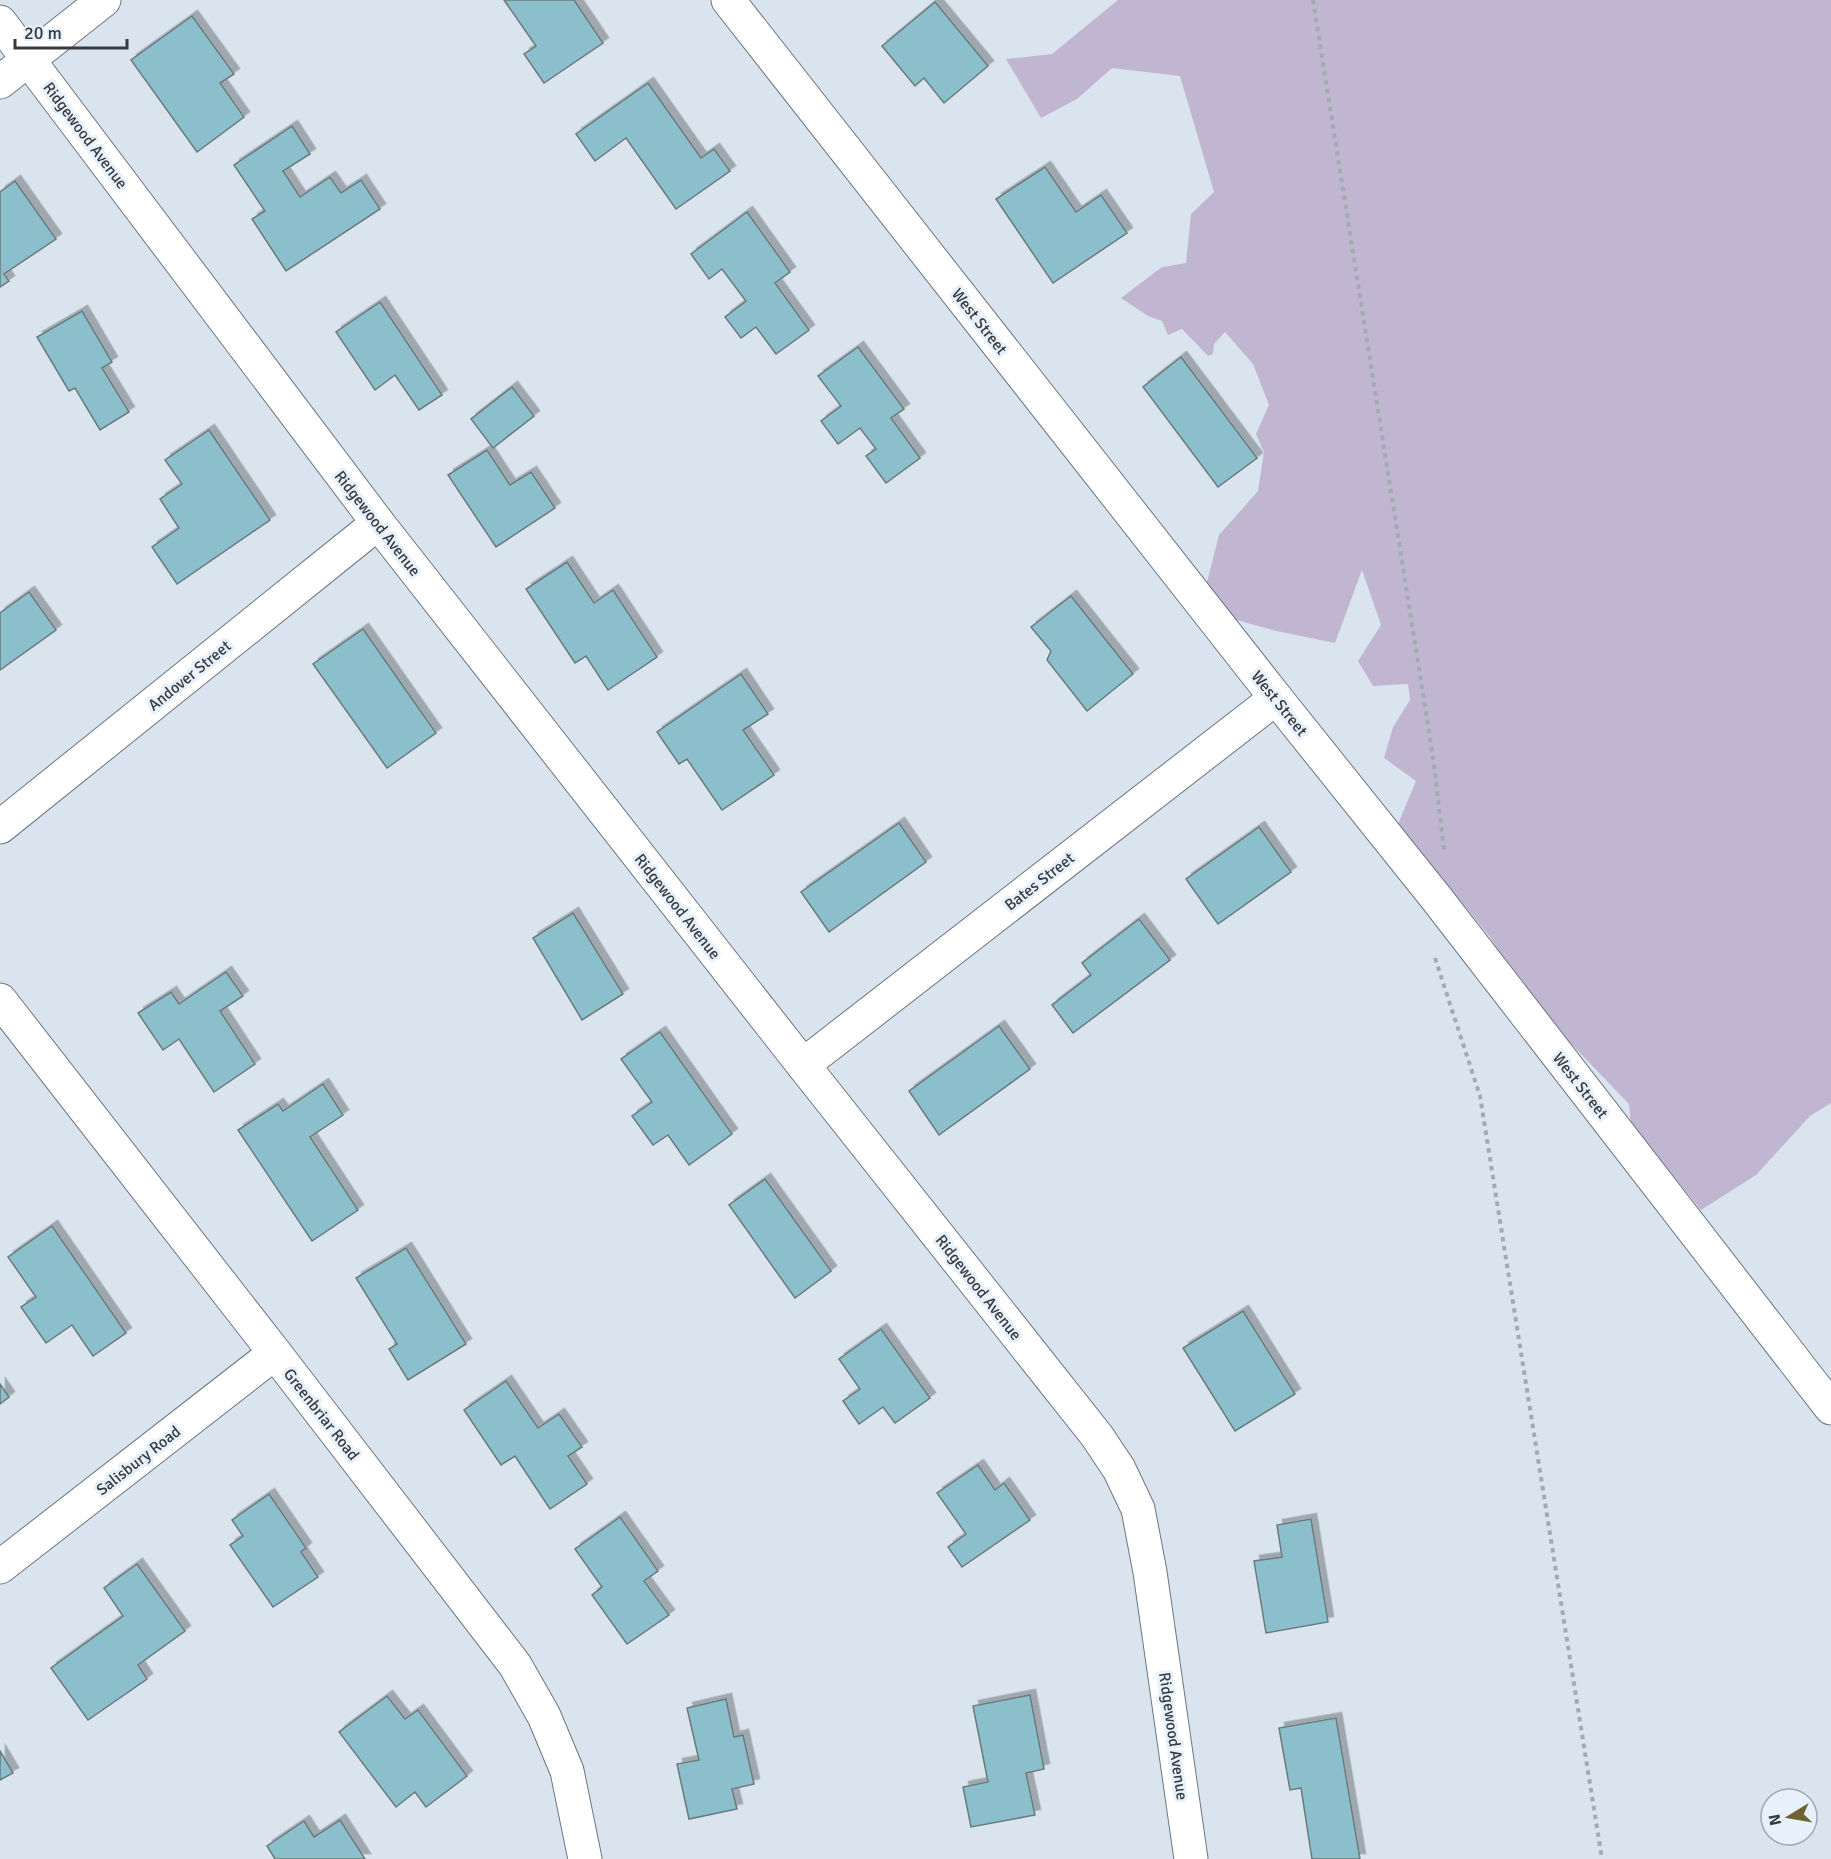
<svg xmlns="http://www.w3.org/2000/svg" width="1831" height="1859" font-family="Signika,sans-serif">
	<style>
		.green { fill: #c1b6d2 }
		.building { fill: #8bbfcb; stroke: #6b7a7d; stroke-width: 1.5; filter: url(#shadow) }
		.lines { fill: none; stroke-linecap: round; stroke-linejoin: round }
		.minor-casing { stroke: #6c777f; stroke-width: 35 }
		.path { stroke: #a2aab2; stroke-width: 4; stroke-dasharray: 4.5 4.5; stroke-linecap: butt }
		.minor { stroke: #fff; stroke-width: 33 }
		.labels { text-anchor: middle; stroke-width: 6; stroke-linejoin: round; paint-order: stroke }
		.street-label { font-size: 16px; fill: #373b3f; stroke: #e6f1fb }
	</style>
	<defs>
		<filter id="shadow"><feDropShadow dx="5.5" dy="-5.5" stdDeviation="0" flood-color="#0004"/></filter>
	</defs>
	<rect width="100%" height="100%" fill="#d9e4ee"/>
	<path class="green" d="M1118,0H1831V1103L1810,1116L1756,1175L1701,1210L1642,1137H1632L1629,1104L1530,1001L1490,937L1398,824L1416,781L1384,758L1393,727L1410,700L1408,684L1373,686L1358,661L1381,625L1362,570L1335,643L1272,630L1230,618L1206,586L1219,535L1258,491L1264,452L1256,434L1269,405L1253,364L1225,332L1214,344L1213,354L1208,356L1182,329L1168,335L1162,321L1148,316L1121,298L1162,267L1186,263L1191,214L1214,192L1180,76L1112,68L1077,99L1041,118L1006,59L1052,54Z"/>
	<g class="building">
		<path d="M504,0H574L603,43L544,83L524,54L536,46Z"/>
		<path d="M935,2L988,66L944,103L924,78L915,86L882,46Z"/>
		<path d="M192,16L234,74L220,83L244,117L197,152L131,60Z"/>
		<path d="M648,83L701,158L714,149L730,171L676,209L626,138L595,161L576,134Z"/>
		<path d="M292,126L310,154L283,171L300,197L330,177L341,193L361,180L380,209L286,271L252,219L265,211L234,165Z"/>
		<path d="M1045,167L1076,212L1101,195L1127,233L1053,283L996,199Z"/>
		<path d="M15,181L56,239L4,274L9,281L0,287V192Z"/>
		<path d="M747,212L790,272L775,283L809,330L776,354L756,327L741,338L725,317L746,301L722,269L709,279L691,254Z"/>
		<path d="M380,302L442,395L419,410L395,375L375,390L336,332Z"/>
		<path d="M82,311L112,362L102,368L129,412L100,430L75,388L69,391L37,337Z"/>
		<path d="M858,347L904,409L891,418L920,458L886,483L866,456L876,449L860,428L838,444L821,421L841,406L818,376Z"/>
		<path d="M1181,357L1257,458L1218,487L1143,387Z"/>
		<path d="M512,387L534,416L493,448L471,419Z"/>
		<path d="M209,430L270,520L177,584L152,547L179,528L160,499L182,484L165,460Z"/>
		<path d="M487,450L510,485L531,472L555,508L496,547L448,475Z"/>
		<path d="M567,562L594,603L613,590L657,657L608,690L586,656L575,663L526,589Z"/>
		<path d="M29,592L56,630L0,670V613Z"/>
		<path d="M1071,596L1133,674L1087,711L1047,660L1051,651L1031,627Z"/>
		<path d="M363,629L436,733L387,768L313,664Z"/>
		<path d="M741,674L768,714L743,730L774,775L722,810L687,759L679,764L657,732Z"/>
		<path d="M899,823L926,862L829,932L801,892Z"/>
		<path d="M1259,827L1291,872L1218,924L1186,879Z"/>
		<path d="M573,913L623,994L582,1020L533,938Z"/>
		<path d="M1139,919L1170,960L1073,1033L1052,1005L1091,975L1082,963Z"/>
		<path d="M226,972L243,996L220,1011L255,1064L214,1092L179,1039L163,1050L138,1013L171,992L179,1004Z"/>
		<path d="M999,1026L1030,1069L939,1135L909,1091Z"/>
		<path d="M660,1032L732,1134L689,1165L668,1135L653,1145L632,1116L652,1102L621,1059Z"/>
		<path d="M323,1084L343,1115L310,1137L358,1210L312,1241L238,1130L278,1104L283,1111Z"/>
		<path d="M765,1179L831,1271L795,1298L729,1205Z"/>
		<path d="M52,1226L126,1333L93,1356L72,1325L46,1343L21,1307L36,1297L8,1257Z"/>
		<path d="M406,1248L466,1344L408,1380L389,1349L397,1344L356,1278Z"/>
		<path d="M1243,1311L1295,1394L1235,1431L1183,1348Z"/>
		<path d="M881,1329L930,1398L895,1423L883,1407L859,1424L843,1401L860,1389L839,1359Z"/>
		<path d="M506,1381L538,1428L559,1414L582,1447L568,1456L587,1484L550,1509L515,1456L501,1465L464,1410Z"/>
		<path d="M0,1384L9,1397L0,1404Z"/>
		<path d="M978,1465L995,1490L1004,1483L1030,1520L962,1567L948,1547L966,1534L937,1493Z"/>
		<path d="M269,1494L306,1548L301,1552L318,1577L273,1607L230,1545L243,1536L232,1520Z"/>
		<path d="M620,1517L658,1571L644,1581L669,1615L627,1644L592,1595L602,1587L575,1549Z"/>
		<path d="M1311,1519L1328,1622L1266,1633L1254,1561L1282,1557L1277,1525Z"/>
		<path d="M137,1564L185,1631L138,1665L147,1679L88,1720L51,1668L123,1616L104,1588Z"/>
		<path d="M1030,1695L1044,1769L1026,1773L1035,1815L971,1827L963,1787L988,1782L973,1706Z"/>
		<path d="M387,1696L405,1719L418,1710L467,1776L426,1807L415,1792L396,1807L339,1732Z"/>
		<path d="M726,1699L734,1737L743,1735L754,1784L732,1789L737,1809L689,1819L677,1764L699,1760L687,1708Z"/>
		<path d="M1336,1718L1360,1859H1312L1301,1788L1290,1790L1279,1728Z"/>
		<path d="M0,1751L13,1773L0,1780Z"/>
		<path d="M340,1820L365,1859H275L267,1846L304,1821L314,1837Z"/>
	</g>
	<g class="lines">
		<g class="minor-casing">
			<g id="minor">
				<path d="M728,0L1276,698L1437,899L1831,1408"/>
				<path d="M0,22L378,523L803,1065L1097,1436L1119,1469L1138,1509L1150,1572L1191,1859"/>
				<path d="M0,82L104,0"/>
				<path d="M0,827L378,523"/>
				<path d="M0,1000L275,1353L515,1665L544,1716L567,1771L585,1859"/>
				<path d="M803,1065L1276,698"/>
				<path d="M0,1567L275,1353"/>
			</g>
		</g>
		<g class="path">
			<path d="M1313,0L1433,757L1444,850"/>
			<path d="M1435,958L1480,1096L1602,1859"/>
		</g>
		<use href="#minor" class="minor"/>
	</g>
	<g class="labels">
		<g class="street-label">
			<text transform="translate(86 135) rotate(53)" y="6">Ridgewood Avenue</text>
			<text transform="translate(980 321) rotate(52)" y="6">West Street</text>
			<text transform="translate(378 523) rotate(52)" y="6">Ridgewood Avenue</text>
			<text transform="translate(189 675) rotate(-39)" y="6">Andover Street</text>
			<text transform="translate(1280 703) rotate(51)" y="6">West Street</text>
			<text transform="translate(1039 881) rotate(-38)" y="6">Bates Street</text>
			<text transform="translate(678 906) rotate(52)" y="6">Ridgewood Avenue</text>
			<text transform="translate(1581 1085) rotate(52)" y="6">West Street</text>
			<text transform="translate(979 1287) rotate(52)" y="6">Ridgewood Avenue</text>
			<text transform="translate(322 1414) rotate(52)" y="6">Greenbriar Road</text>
			<text transform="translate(138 1460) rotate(-38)" y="6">Salisbury Road</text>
			<text transform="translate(1174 1736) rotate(82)" y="6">Ridgewood Avenue</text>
		</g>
	</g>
	<g transform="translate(1789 1817) rotate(259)"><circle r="28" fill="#e6f1fb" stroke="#a0a8b0" stroke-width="1.5"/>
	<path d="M0-4.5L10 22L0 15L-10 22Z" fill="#706230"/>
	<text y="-9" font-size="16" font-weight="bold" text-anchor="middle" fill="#373b3f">N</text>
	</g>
	<path d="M15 39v9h112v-9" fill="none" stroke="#373b3f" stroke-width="3"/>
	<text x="24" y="39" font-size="18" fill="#373b3f" stroke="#e6f1fb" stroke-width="4.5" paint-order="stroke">20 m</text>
</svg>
